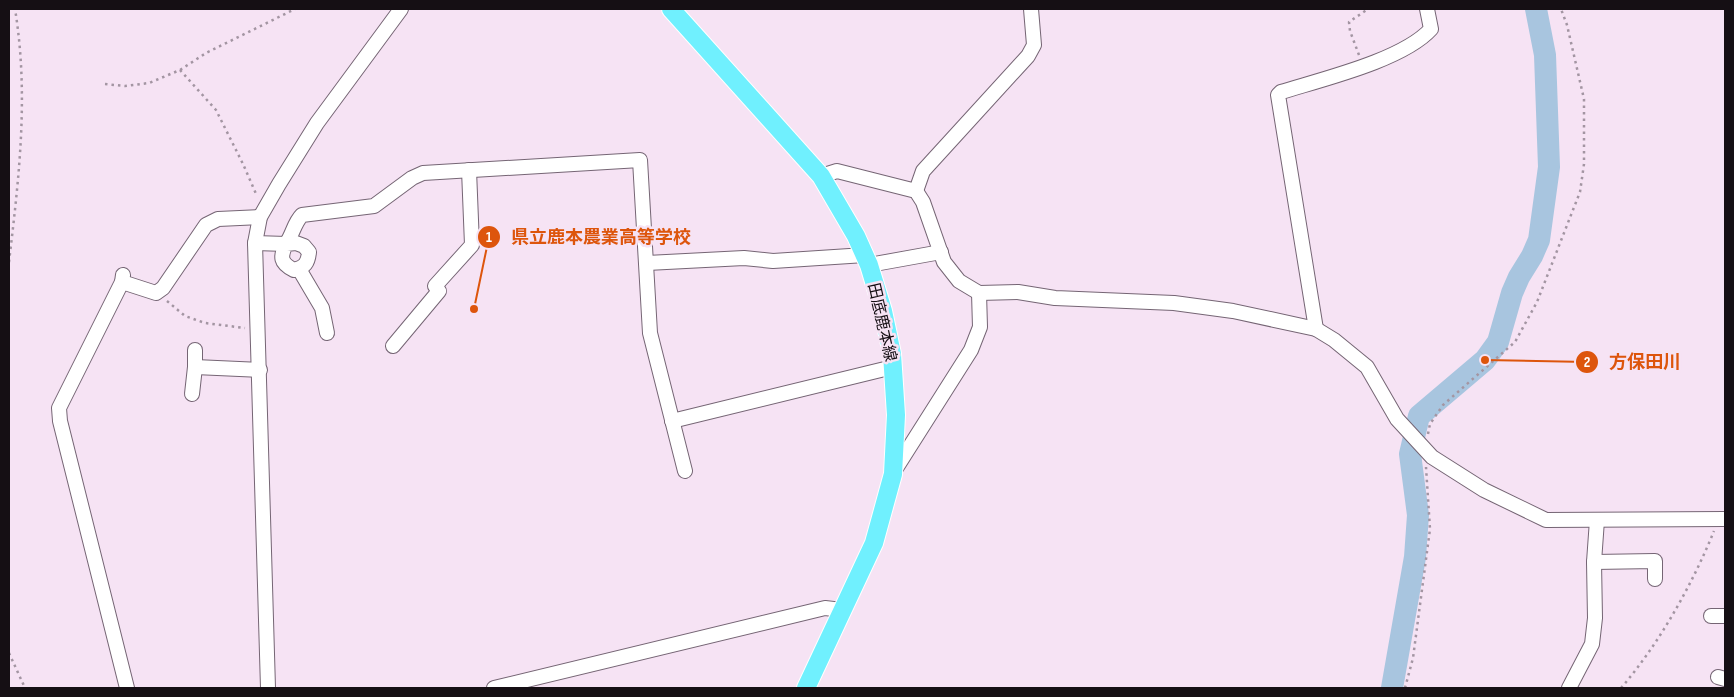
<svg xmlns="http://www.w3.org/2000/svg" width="1734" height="697" font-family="'Sofia Sans Condensed','Noto Sans JP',sans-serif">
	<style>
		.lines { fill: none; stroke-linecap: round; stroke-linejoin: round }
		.river { stroke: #a8c5df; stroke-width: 22 }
		.minor-casing { stroke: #756574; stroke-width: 16 }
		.major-casing { stroke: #fff; stroke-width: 20 }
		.path { stroke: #a395a2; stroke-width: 2.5; stroke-dasharray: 2.5 4; stroke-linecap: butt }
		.minor { stroke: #fff; stroke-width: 14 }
		.major { stroke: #70f0fe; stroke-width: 18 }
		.labels { text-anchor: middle; stroke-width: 5; stroke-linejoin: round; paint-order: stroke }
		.street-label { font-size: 16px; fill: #150f14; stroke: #f6e3f4 }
		.leader { fill: none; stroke: #dd550c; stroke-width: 2 }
		.callout-dot { fill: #dd550c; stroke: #f6e3f4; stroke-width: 2 }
		.mark-label { font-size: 15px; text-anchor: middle; font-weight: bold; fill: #fff }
		.callout-label { font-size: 18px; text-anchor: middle; font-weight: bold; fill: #dd550c; stroke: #f6e3f4; stroke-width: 5; stroke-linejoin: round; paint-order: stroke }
	</style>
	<rect width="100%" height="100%" fill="#f6e3f4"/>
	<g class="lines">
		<path class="river" d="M1392,688L1415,557L1418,515L1410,454L1419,416L1485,360L1498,342L1512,293L1519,277L1532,256L1539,240L1549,167L1545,55L1536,9"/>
		<g class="minor-casing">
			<g id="minor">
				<path d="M821,176L837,171L916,191L923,202L944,262L959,281L979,293L1018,292L1055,298L1174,303L1233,311L1316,329L1334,340L1367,367L1397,419L1432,457L1484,490L1546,520L1725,519"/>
				<path d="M916,191L923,171L1028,56L1034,45L1031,9"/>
				<path d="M255,243L286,244C293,234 294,223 302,215L374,206L412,178L423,173L640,160L650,333L685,471"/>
				<path d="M296,243L304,246L309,252C308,263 305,267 294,270C280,263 280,257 286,244Z"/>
				<path d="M647,263L744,258L773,261L865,255"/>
				<path d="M869,265L941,252"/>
				<path d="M299,269L322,308L327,333"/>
				<path d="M123,275L122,282L59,408L60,421L127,688"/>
				<path d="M122,282L156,293L163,288L206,225L218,219L260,217"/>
				<path d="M1316,329L1278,95L1281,92C1323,79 1403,60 1431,29L1427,9"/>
				<path d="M393,346L439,291L435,286L472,245L469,170"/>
				<path d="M195,367L260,370"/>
				<path d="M192,394L195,367V350"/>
				<path d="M672,421L893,367"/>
				<path d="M893,473L971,350L980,327L979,293"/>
				<path d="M1594,562L1655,561V579"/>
				<path d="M1711,616H1725"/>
				<path d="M1718,677L1725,679"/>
				<path d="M268,688L255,243L260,217L279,184L317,123L401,9"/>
				<path d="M494,688L825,608L842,610"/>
				<path d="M1569,688L1592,644L1595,618L1594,562L1597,520"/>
			</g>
		</g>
		<g class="major-casing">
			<path id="major" d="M671,9L821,176L856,236L869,265L883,311L892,354L896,415L893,474L874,543L806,688"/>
		</g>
		<g class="path">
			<path d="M1359,55L1350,31L1349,22L1368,9"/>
			<path d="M180,70L216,110L243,164L257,196"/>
			<path d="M105,84L125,86L149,83L180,70L206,53L295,9"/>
			<path d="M9,262C19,177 29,95 15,9"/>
			<path d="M167,301L185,316L205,323L245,328"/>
			<path d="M1428,434L1430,424L1443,405L1515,342L1537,302L1580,192L1584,164V99L1567,25L1561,9"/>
			<path d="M9,653L25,688"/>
			<path d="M1405,688L1413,658L1430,529L1426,467"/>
			<path d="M1621,688C1659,644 1692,585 1714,531"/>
		</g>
		<use href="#minor" class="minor"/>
		<use href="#major" class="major"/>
	</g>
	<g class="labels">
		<g class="street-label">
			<text transform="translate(883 322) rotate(77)" y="6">田底鹿本線</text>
		</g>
	</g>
	<path class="leader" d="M474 309L489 237M1485 360L1587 362"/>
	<g class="callout-dot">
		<circle cx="474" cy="309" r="5"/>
		<circle cx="1485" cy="360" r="5"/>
		<circle cx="489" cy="237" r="12"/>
		<circle cx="1587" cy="362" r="12"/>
	</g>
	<g class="mark-label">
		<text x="489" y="242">1</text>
		<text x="1587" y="367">2</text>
	</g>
	<g class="callout-label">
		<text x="601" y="243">県立鹿本農業高等学校</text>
		<text x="1645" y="368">方保田川</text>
	</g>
	<rect width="1734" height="697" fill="none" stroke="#150f14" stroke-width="20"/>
</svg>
